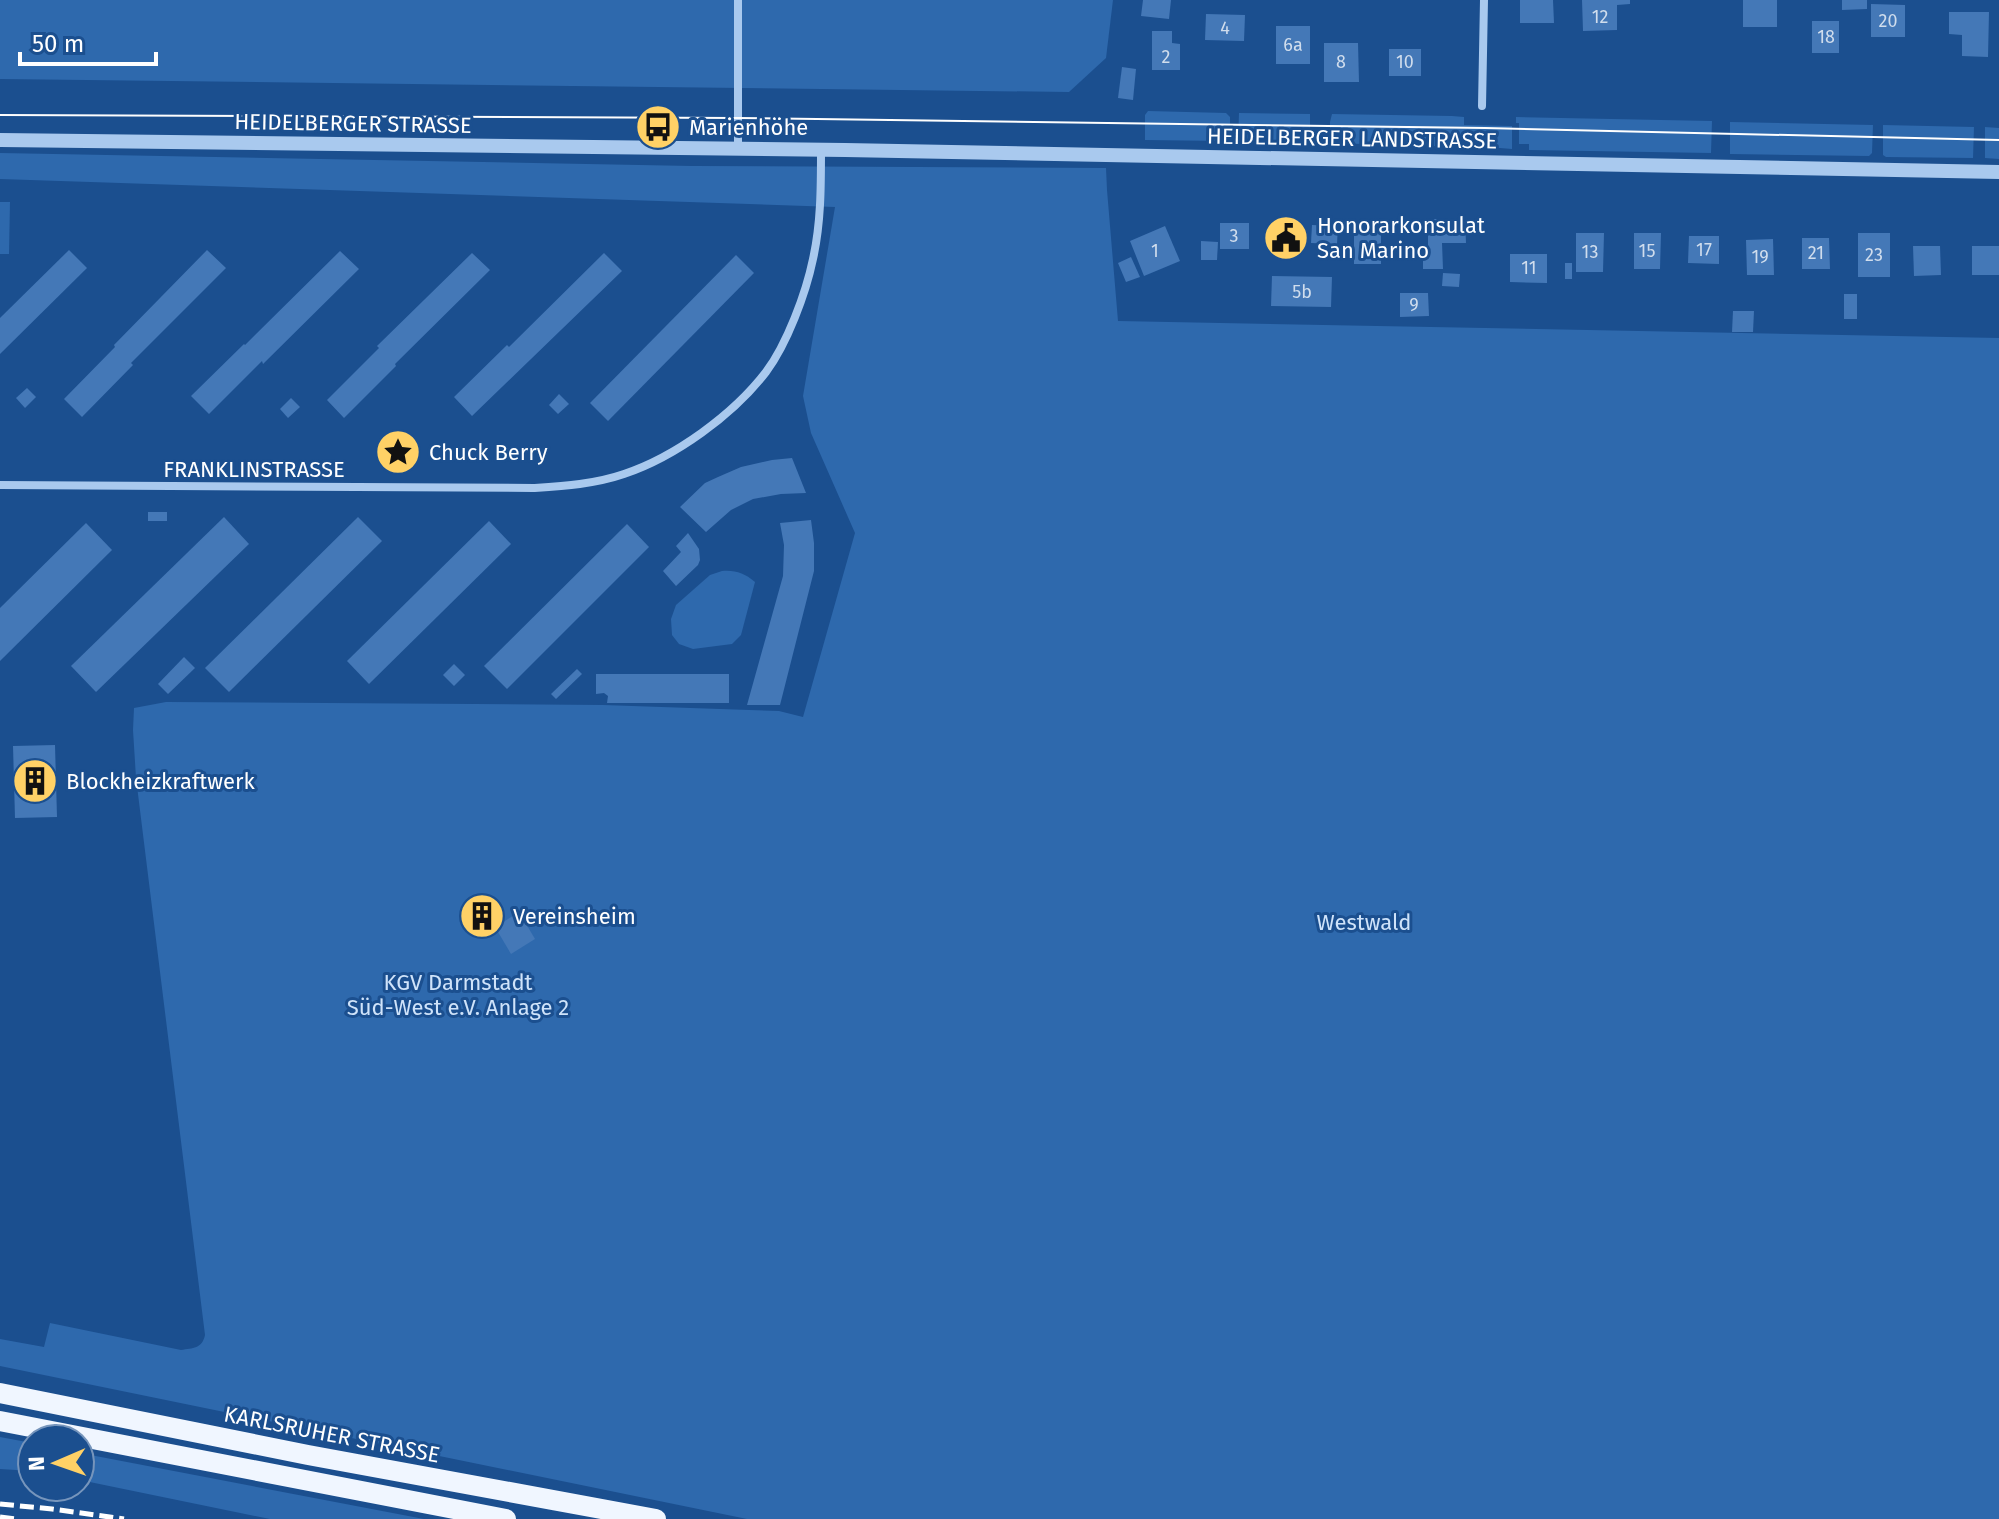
<svg xmlns="http://www.w3.org/2000/svg" width="1999" height="1519" font-family="'Fira Sans',sans-serif">
	<style>
		.green { fill: #2e69ad }
		.building { fill: #4478b7 }
		.lines { fill: none; stroke-linecap: round; stroke-linejoin: round }
		.minor { stroke: #a9c9ee; stroke-width: 8 }
		.tertiary { stroke: #a9c9ee; stroke-width: 14 }
		.primary { stroke: #f0f6ff; stroke-width: 20 }
		.tram { stroke: #fff; stroke-width: 2 }
		.rail { stroke: #fff; stroke-width: 5; stroke-dasharray: 14 6; stroke-linecap: butt }
		.labels { text-anchor: middle; stroke-width: 6; stroke-linejoin: round; paint-order: stroke }
		.number-label { font-size: 18px; fill: #d0dded }
		.street-label { font-size: 22px; fill: #fff; stroke: #1b4f8f }
		.poi-label { font-size: 22px; fill: #fff; stroke: #1b4f8f; text-anchor: start }
		.park-label { font-size: 22px; fill: #cfe3fa; stroke: #1b4f8f }
	</style>
	<rect width="100%" height="100%" fill="#1b4f8f"/>
	<g class="green">
		<path d="M0,0H1113L1106,58L1069,92L0,79Z"/>
		<path d="M1148,111L1226,113L1230,117V138L1227,141L1145,140V115Z"/>
		<path d="M1239,113L1310,114V143L1238,142Z"/>
		<path d="M1332,114L1452,116L1464,117V125L1512,126V149L1500,148L1330,143V122Z"/>
		<path d="M1516,117L1712,121L1711,153L1529,150V144H1519V123H1516Z"/>
		<path d="M1730,122L1873,125L1872,153L1869,156L1730,154Z"/>
		<path d="M1883,125L1974,127L1973,158L1886,157L1883,155Z"/>
		<path d="M1985,127L1999,128V159L1985,158Z"/>
		<path d="M0,153L692,166L1106,168L1107,190L1118,321L1999,338V1519H747L0,1366V1339L44,1347L50,1323L181,1350C193,1348 202,1349 205,1335L136,778L133,730L134,708L166,702L603,705L779,711L803,717L855,533L811,433L803,396L835,207L0,179Z"/>
		<path d="M0,202H10L9,254H0Z"/>
		<path d="M722,571C736,570 744,573 755,582L741,635L732,644L693,649L679,644L672,635L671,619L676,605L710,575Z"/>
		<path d="M0,1437L32,1443V1471L0,1469Z"/>
		<path d="M80,1453L424,1519H270L80,1480Z"/>
	</g>
	<g class="building">
		<path d="M1143,0H1171L1169,19L1141,16Z"/>
		<path d="M1520,0H1553L1554,23H1520Z"/>
		<path d="M1582,0H1630V4L1617,5V30L1583,31Z"/>
		<rect x="1743" y="0" width="34" height="27"/>
		<path d="M1842,0H1867V9L1842,10Z"/>
		<path d="M1871,4L1905,5V37H1871Z"/>
		<path d="M1949,12H1989L1988,57L1962,56V35L1949,34Z"/>
		<path d="M1206,14L1245,15L1244,41L1205,40Z"/>
		<rect x="1812" y="21" width="27" height="32"/>
		<rect x="1276" y="26" width="34" height="38"/>
		<path d="M1152,31H1172V43L1180,44V70H1152Z"/>
		<path d="M1324,43H1358L1359,82H1324Z"/>
		<rect x="1389" y="49" width="32" height="27"/>
		<path d="M1122,67L1136,69L1133,100L1118,98Z"/>
		<path d="M1428,219H1465L1466,243H1442L1443,269H1423V258H1428Z"/>
		<rect x="1220" y="223" width="29" height="26"/>
		<path d="M1299,223V252H1272V224Z"/>
		<path d="M1312,225L1338,226L1337,244L1311,243Z"/>
		<path d="M1165,226L1180,261L1144,276L1130,241Z"/>
		<rect x="1354" y="228" width="27" height="36"/>
		<path d="M1576,233H1604L1603,272H1576Z"/>
		<path d="M1634,233H1661L1660,269H1634Z"/>
		<rect x="1858" y="233" width="32" height="44"/>
		<path d="M1689,236H1719V264L1688,263Z"/>
		<path d="M1802,238H1829L1830,269H1802Z"/>
		<path d="M1773,239L1774,275H1747L1746,240Z"/>
		<path d="M1201,241L1218,242L1217,260H1201Z"/>
		<path d="M1913,246H1940L1941,275L1914,276Z"/>
		<rect x="1972" y="246" width="27" height="29"/>
		<path d="M69,250L87,268L0,354V318Z"/>
		<path d="M207,250L226,268L131,363L133,365L82,417L64,399L115,347L114,345Z"/>
		<path d="M340,251L359,269L263,364L262,361L209,414L191,396L244,344L245,345Z"/>
		<path d="M472,253L490,270L395,364L396,366L344,418L327,400L379,348L377,346Z"/>
		<path d="M604,253L622,271L472,416L454,397L507,345L509,347Z"/>
		<path d="M1510,254H1547V283L1510,282Z"/>
		<path d="M736,255L754,273L608,421L590,403Z"/>
		<path d="M1131,257L1140,277L1126,282L1118,263Z"/>
		<rect x="1565" y="263" width="7" height="16"/>
		<path d="M1443,273L1460,274L1459,287L1442,286Z"/>
		<path d="M1272,276L1332,277L1331,307L1271,306Z"/>
		<path d="M1400,293H1428L1429,316L1400,317Z"/>
		<rect x="1844" y="294" width="13" height="25"/>
		<path d="M1733,311H1754L1753,332H1732Z"/>
		<path d="M27,388L36,397L25,408L16,398Z"/>
		<path d="M559,394L569,404L558,414L549,405Z"/>
		<path d="M291,398L300,407L288,418L280,409Z"/>
		<path d="M792,458L806,493L781,494L753,499L731,510L706,532L680,507L705,483L718,477L741,467L772,460Z"/>
		<rect x="148" y="512" width="19" height="9"/>
		<path d="M224,517L249,544L96,692L71,666Z"/>
		<path d="M358,517L382,541L229,692L205,668Z"/>
		<path d="M811,520L814,543V571L780,705H747L783,576L784,545L780,523Z"/>
		<path d="M489,521L511,544L369,684L347,661Z"/>
		<path d="M86,523L112,550L0,661V608Z"/>
		<path d="M627,524L649,547L507,689L484,666Z"/>
		<path d="M688,533L699,549L700,560L698,565L676,586L663,571L681,552L676,546Z"/>
		<path d="M184,657L195,668L168,694L158,684Z"/>
		<path d="M454,664L465,675L454,686L443,675Z"/>
		<path d="M577,669L582,674L556,699L551,694Z"/>
		<path d="M596,674H729V703H607L608,696L604,693L596,694Z"/>
		<path d="M55,745L57,817L15,818L13,746Z"/>
		<path d="M487,908H494V920L470,921V913L487,912Z"/>
		<path d="M519,912L535,939L511,954L495,927Z"/>
	</g>
	<g class="lines">
		<g class="minor">
			<path d="M1482,106L1484,0"/>
			<path d="M738,149V0"/>
			<path d="M0,485L534,488C564,486 595,484 624,474C675,457 733,415 766,372C787,344 806,293 813,259C821,223 821,187 821,150"/>
		</g>
		<path class="tertiary" d="M0,140L845,150L1999,172"/>
		<g class="primary">
			<path d="M0,1393L308,1455L656,1519"/>
			<path d="M0,1421L506,1519"/>
		</g>
		<path class="tram" d="M0,115L737,118L1485,128L1999,140"/>
		<g class="rail">
			<path d="M0,1504L52,1509L124,1519"/>
			<path d="M0,1517L17,1519"/>
		</g>
	</g>
	<defs>
		<g id="bus-disc" transform="scale(2.3)"><circle r="9.5" fill="#ffd166" stroke="#1b4f8f"/><path d="M-5-6H5V4H4V6H2V4H-2V6H-4V4H-5ZM-3.5-4V0h7V-4ZM-3.5 1.2v1.5H-2V1.2ZM2 1.2v1.5H3.5V1.2Z" fill="#111"/></g>
		<g id="civic-disc" transform="scale(2.3)"><circle r="9.5" fill="#ffd166" stroke="#1b4f8f"/><path d="M-.6-6.5H3V-4.5H.6V-3L4-1V1h2V6H-6V1h2V-1L-.6-3ZM-1.2 2.5V6h2.4V2.5Z" fill="#111"/></g>
		<g id="sight-disc" transform="scale(2.3)"><circle r="9.5" fill="#ffd166" stroke="#1b4f8f"/><path d="M0-6L1.8-2.2L6-1.7L2.9 1.2L3.7 5.4L0 3.3L-3.7 5.4L-2.9 1.2L-6-1.7L-1.8-2.2Z" fill="#111"/></g>
		<g id="building-disc" transform="scale(2.3)"><circle r="9.5" fill="#ffd166" stroke="#1b4f8f"/><path d="M-4-6H4V6H1V3H-1V6H-4ZM-2.5-4.3h1.7v1.8h-1.7ZM.8-4.3h1.7v1.8H.8ZM-2.5-1h1.7V.8h-1.7ZM.8-1h1.7V.8H.8Z" fill="#111"/></g>
	</defs>
	<g fill-rule="evenodd">
		<use href="#bus-disc" x="658" y="127"/>
		<use href="#civic-disc" x="1286" y="238"/>
		<use href="#sight-disc" x="398" y="452"/>
		<use href="#building-disc" x="35" y="781"/>
		<use href="#building-disc" x="482" y="916"/>
	</g>
	<g class="labels">
		<g class="number-label">
			<text x="1600" y="23">12</text>
			<text x="1888" y="27">20</text>
			<text x="1225" y="34">4</text>
			<text x="1826" y="43">18</text>
			<text x="1293" y="51">6a</text>
			<text x="1166" y="63">2</text>
			<text x="1341" y="68">8</text>
			<text x="1405" y="68">10</text>
			<text x="1234" y="242">3</text>
			<text x="1704" y="256">17</text>
			<text x="1155" y="257">1</text>
			<text x="1647" y="257">15</text>
			<text x="1590" y="258">13</text>
			<text x="1816" y="259">21</text>
			<text x="1874" y="261">23</text>
			<text x="1760" y="263">19</text>
			<text x="1529" y="274">11</text>
			<text x="1302" y="298">5b</text>
			<text x="1414" y="311">9</text>
		</g>
		<g class="street-label">
			<text transform="translate(353 123) rotate(1)" y="8">HEIDELBERGER STRASSE</text>
			<text transform="translate(1352 138) rotate(1)" y="8">HEIDELBERGER LANDSTRASSE</text>
			<text x="254" y="477">FRANKLINSTRASSE</text>
			<text transform="translate(332 1434) rotate(11)" y="8">KARLSRUHER STRASSE</text>
		</g>
		<g class="poi-label">
			<text x="689" y="135">Marienhöhe</text>
			<text x="1317" y="233">Honorarkonsulat<tspan x="1317" dy="25">San Marino</tspan></text>
			<text x="429" y="460">Chuck Berry</text>
			<text x="66" y="789">Blockheizkraftwerk</text>
			<text x="513" y="924">Vereinsheim</text>
		</g>
		<g class="park-label">
			<text x="1364" y="930">Westwald</text>
			<text x="458" y="990">KGV Darmstadt<tspan x="458" dy="25">Süd-West e.V. Anlage 2</tspan></text>
		</g>
	</g>
	<g transform="translate(56 1463) rotate(268)"><circle r="38" fill="#1b4f8f" stroke="#7695bc" stroke-width="2"/>
	<path d="M0-6L14 30L0 20L-14 30Z" fill="#ffd166"/>
	<text y="-12" font-size="22" font-weight="bold" text-anchor="middle" fill="#ffffff">N</text>
	</g>
	<path d="M20 52v12h136v-12" fill="none" stroke="#ffffff" stroke-width="4"/>
	<text x="32" y="52" font-size="24" fill="#ffffff" stroke="#1b4f8f" stroke-width="6" paint-order="stroke">50 m</text>
</svg>
